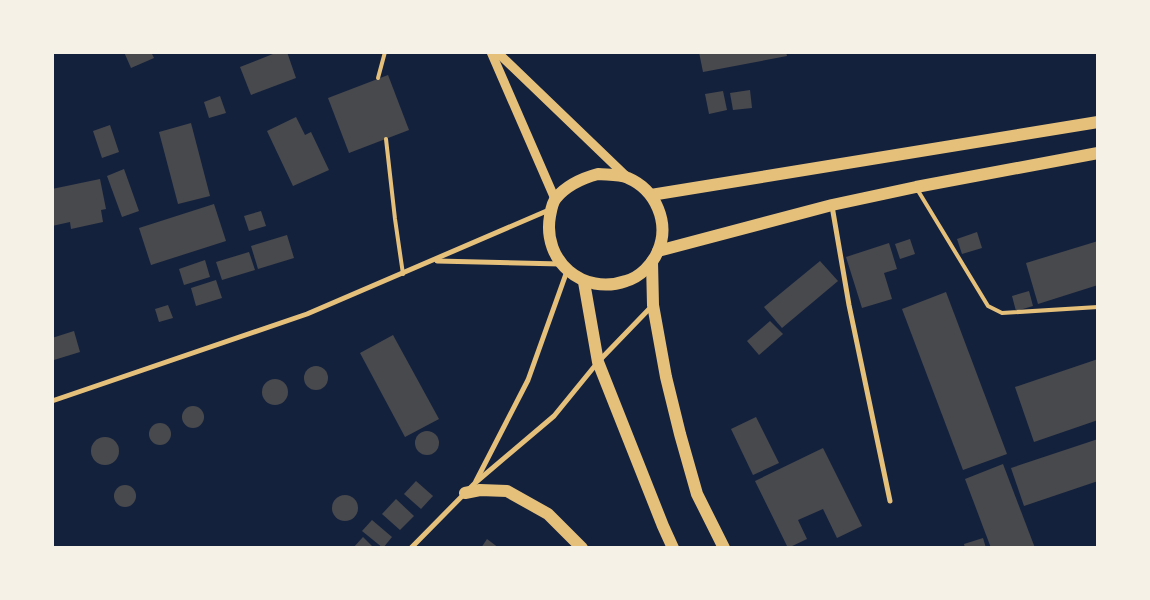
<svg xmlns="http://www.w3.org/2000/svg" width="1150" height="600" font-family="'Nunito Sans',sans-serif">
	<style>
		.building { fill: #48494c }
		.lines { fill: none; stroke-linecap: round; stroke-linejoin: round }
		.service { stroke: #e5c07b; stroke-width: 4 }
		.minor { stroke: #e5c07b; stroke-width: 5 }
		.tertiary { stroke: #e5c07b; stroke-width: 9 }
		.primary { stroke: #e5c07b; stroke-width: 12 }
	</style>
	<rect width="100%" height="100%" fill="#14213d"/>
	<g class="building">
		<path d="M124,52H151L154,58L131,68Z"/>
		<path d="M278,52H287L296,78L251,95L240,67Z"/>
		<path d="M699,52H786L787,56L703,72Z"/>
		<path d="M388,75L409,130L349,153L328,98Z"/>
		<path d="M750,90L752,108L733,110L730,93Z"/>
		<path d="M723,91L727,110L709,114L705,94Z"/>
		<path d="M220,96L226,113L209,118L204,102Z"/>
		<path d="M296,117L305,135L311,132L329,170L293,186L267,131Z"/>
		<path d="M191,123L210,196L178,204L159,132Z"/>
		<path d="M110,125L119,152L102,158L93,131Z"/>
		<path d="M124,169L139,211L122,217L107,176Z"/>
		<path d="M100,179L106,209L101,210L103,222L71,229L70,222L52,226V189Z"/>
		<path d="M214,204L226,241L151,265L139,228Z"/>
		<path d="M261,211L266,226L249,231L244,216Z"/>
		<path d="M977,232L982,248L962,254L957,239Z"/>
		<path d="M287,235L294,258L258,269L251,246Z"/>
		<path d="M910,239L915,254L900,259L895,244Z"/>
		<path d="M1098,241V285L1038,304L1026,263Z"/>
		<path d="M889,243L897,269L884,273L892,299L862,308L846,257Z"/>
		<path d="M249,252L255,270L222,280L216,262Z"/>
		<path d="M205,260L210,277L184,285L179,269Z"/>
		<path d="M820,261L838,281L782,328L764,307Z"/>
		<path d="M216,280L222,298L196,306L191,288Z"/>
		<path d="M1029,291L1033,306L1016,311L1012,296Z"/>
		<path d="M946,292L1007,454L963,470L902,309Z"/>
		<path d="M168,305L173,318L159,322L155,309Z"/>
		<path d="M770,321L783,334L759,355L747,341Z"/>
		<path d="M74,331L80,352L54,360L52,338Z"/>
		<path d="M393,335L439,419L405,437L360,353Z"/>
		<path d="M1098,359V420L1034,442L1015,387Z"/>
		<circle cx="316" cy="378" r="12"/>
		<circle cx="275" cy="392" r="13"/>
		<circle cx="193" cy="417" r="11"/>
		<path d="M756,417L779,463L753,475L731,429Z"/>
		<circle cx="160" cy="434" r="11"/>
		<circle cx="427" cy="443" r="12"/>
		<circle cx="105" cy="451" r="14"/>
		<path d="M1098,439V481L1024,506L1011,468Z"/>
		<path d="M823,448L862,526L837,538L823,509L798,520L807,539L788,548L755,481Z"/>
		<path d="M1003,464L1035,548H991L965,479Z"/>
		<path d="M416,481L433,496L421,509L404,494Z"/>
		<circle cx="125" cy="496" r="11"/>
		<circle cx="345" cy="508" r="13"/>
		<path d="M396,499L414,516L400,530L382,514Z"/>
		<path d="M372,520L392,537L383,548L362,531Z"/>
		<path d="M363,537L374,548H353Z"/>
		<path d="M983,538L986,548H965L964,544Z"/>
		<path d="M487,539L499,548H481Z"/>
	</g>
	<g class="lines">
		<g class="service">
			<path d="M378,78L385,52"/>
			<path d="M386,139L395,219L403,274"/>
			<path d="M917,189L988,306L1002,313L1098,307"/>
		</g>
		<g class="minor">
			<path d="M832,206L849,305L890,501"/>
			<path d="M437,261L561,264"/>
			<path d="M52,401L307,314L549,210"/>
			<path d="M476,481L528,380L567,271"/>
			<path d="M411,548L475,483L554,416L598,362L652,306"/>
		</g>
		<g class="tertiary">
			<path d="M491,52L555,199"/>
			<path d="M497,52L627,177"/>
		</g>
		<g class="primary">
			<path d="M598,174C607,175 620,174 628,178C656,190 670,223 658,251C652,265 640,277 626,281C583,296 542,261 550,216C551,211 552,203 556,198C567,185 583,178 598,174Z"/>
			<path d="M651,195L1098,122"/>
			<path d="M658,251L832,205L916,187L1098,153"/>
			<path d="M652,262L653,305L666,377L680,434L697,494L724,548"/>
			<path d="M584,282L598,362L663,526L673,548"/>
			<path d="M465,493L480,490L507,491L548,514L582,548"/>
		</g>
	</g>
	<rect width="1150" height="600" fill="none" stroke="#f6f1e7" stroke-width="108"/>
</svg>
